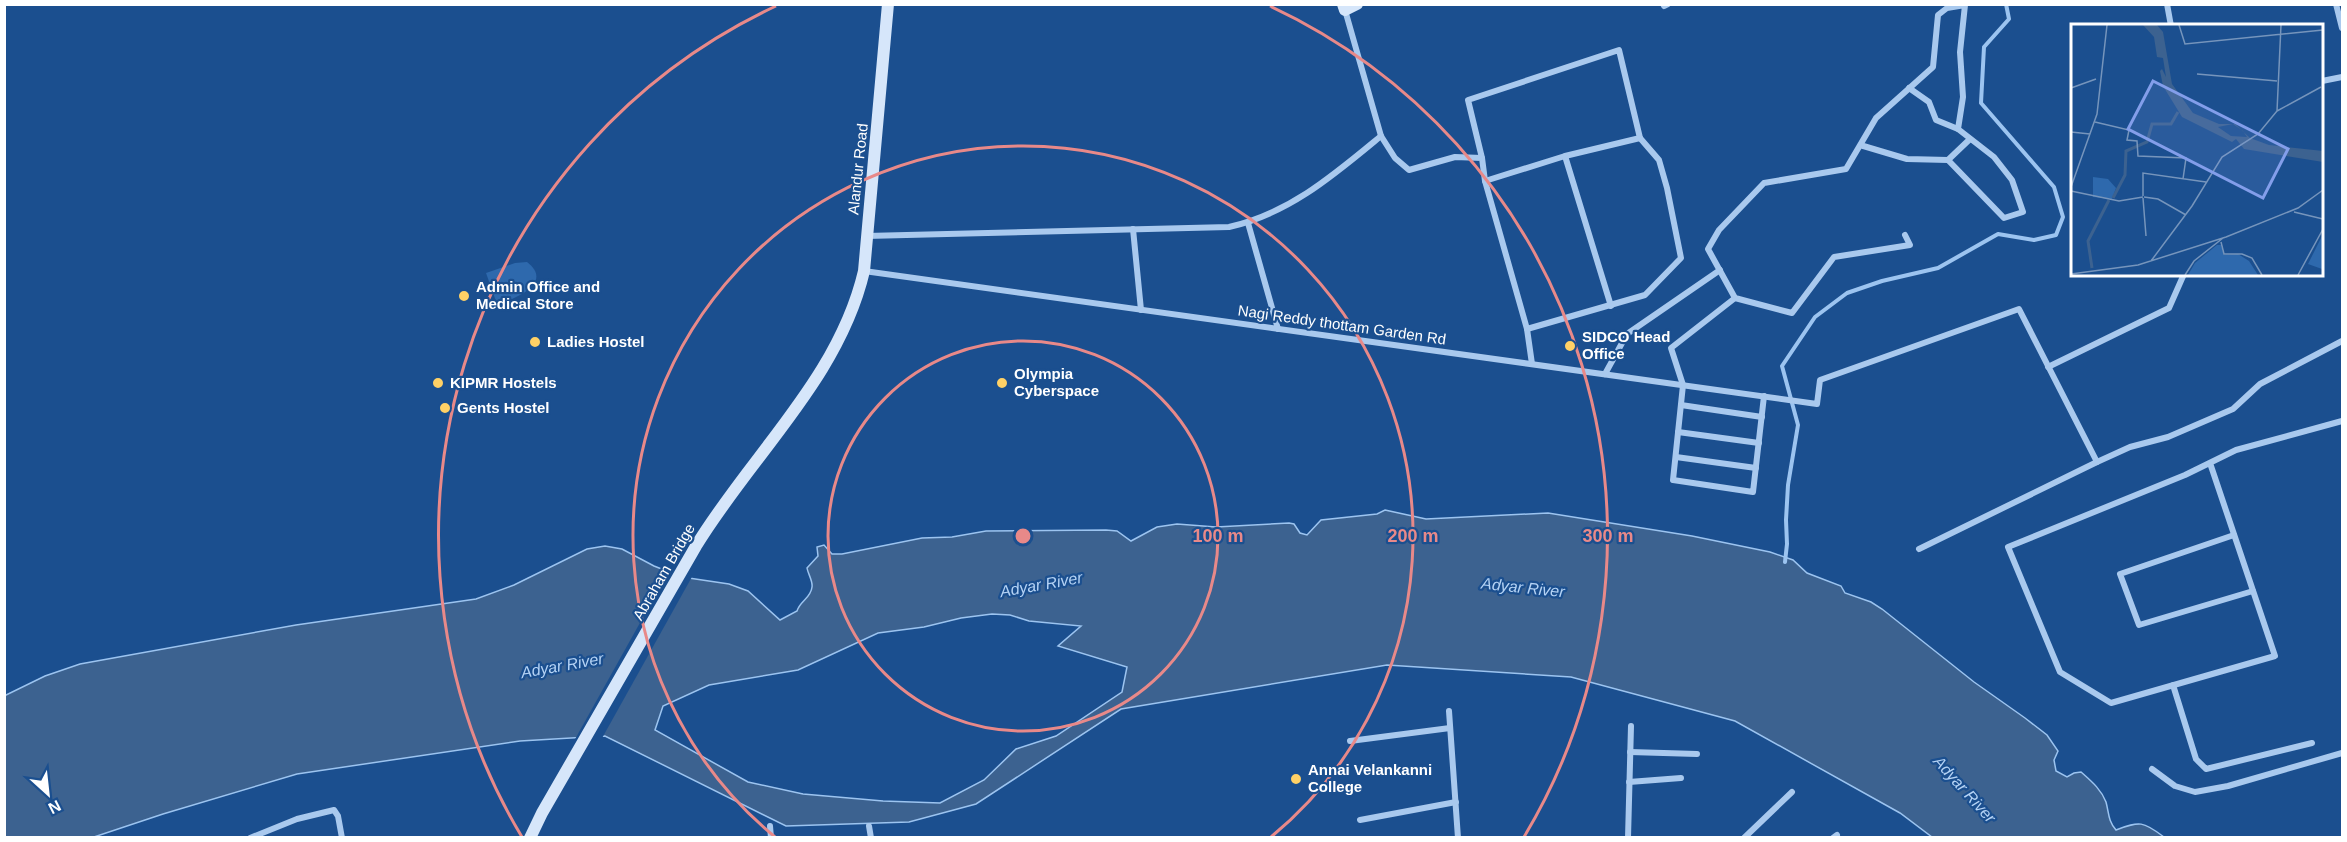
<svg xmlns="http://www.w3.org/2000/svg" width="2347" height="842" font-family="Arial,sans-serif">
	<style>
		.green { fill: #2e69ad }
		.water { fill: #3c6290; stroke: #9cc4f0; stroke-width: 1.5; fill-rule: evenodd }
		.pier { fill: #1b4f8f }
		.lines { fill: none; stroke-linecap: round; stroke-linejoin: round }
		.stream { stroke: #9cc4f0; stroke-width: 4 }
		.street { stroke: #a9c9ee; stroke-width: 6 }
		.secondary { stroke: #d6e6fa; stroke-width: 12 }
		.ring { fill: none; stroke: #e88989; stroke-width: 3 }
		.poi-dot { fill: #ffd166; stroke: #1b4f8f; stroke-width: 2 }
		.labels { text-anchor: middle; stroke-width: 4.5; stroke-linejoin: round; paint-order: stroke }
		.street-label { font-size: 15px; fill: #fff; stroke: #1b4f8f }
		.poi-label { font-size: 15px; font-weight: bold; fill: #fff; stroke: #1b4f8f; text-anchor: start }
		.water-label { font-size: 16px; font-style: italic; fill: #b5d3f5; stroke: #1b4f8f }
		.inset-river { fill: none; stroke: #3c6290; stroke-width: 3 }
		.inset-road { fill: none; stroke: #7695bc; stroke-width: 1.5 }
		.view { fill: #839eea; fill-opacity: 0.15; stroke: #839eea; stroke-width: 3 }
		.inset-edge { fill: none; stroke: #fff; stroke-width: 3 }
		.centre { fill: #e88989; stroke: #1b4f8f; stroke-width: 3 }
		.ring-label { font-size: 18px; text-anchor: middle; font-weight: bold; fill: #e88989; stroke: #1b4f8f; stroke-width: 4.5; stroke-linejoin: round; paint-order: stroke }
	</style>
	<rect width="100%" height="100%" fill="#1b4f8f"/>
	<path class="green" d="M527,262C554,283 516,299 497,304L486,273L515,263Z"/>
	<path class="water" d="M1385,510L1426,519L1548,513L1692,536L1770,552L1793,560L1807,573L1841,586L1845,593L1871,602L1882,609L1974,682L2025,718L2047,735L2058,751L2054,760L2056,771L2067,777L2074,773L2081,772C2091,781 2101,789 2106,802C2109,813 2108,821 2116,830C2140,821 2143,821 2164,837H1932L1900,813L1735,721L1571,677L1387,665L1121,709L976,804L909,822L786,826L605,736L520,741L297,774L163,814L94,837H5L4,696L45,676L80,664L296,625L476,599L514,585L587,549L605,546L622,549L654,566L682,577L729,584L748,591L780,620L797,611C800,601 811,598 812,587C813,581 808,574 807,568L818,556L817,547L824,545L832,554H842L922,538L952,537L986,531L1106,530L1117,531L1131,541L1157,527L1177,524L1216,527L1289,523L1294,524L1300,533L1307,535L1321,520L1377,514ZM992,614L1010,615L1029,621L1081,626L1058,646L1127,667L1122,692L1056,736L1016,749L984,780L940,803L883,801L803,794L748,782L655,730L663,706L709,685L798,670L878,633L924,627L961,618Z"/>
	<path class="pier" d="M670,569L693,575L601,740L574,741Z"/>
	<g class="lines">
		<path class="stream" d="M1785,562L1787,544L1786,520L1788,485L1798,425L1782,366L1815,317L1847,293L1882,281L1938,268L1998,234L2034,240L2056,235L2063,217L2054,187L1981,103L1984,47L2009,19L2006,4"/>
		<g class="street">
			<path d="M1663,4L1664,6L1668,4"/>
			<path d="M2167,4L2171,26"/>
			<path d="M2336,4L2342,28"/>
			<path d="M1345,10L1381,136L1395,158L1409,170L1455,157L1482,158L1485,181L1527,329L1532,364"/>
			<path d="M2322,81L2342,77"/>
			<path d="M1909,88L1929,102L1936,120L1958,129"/>
			<path d="M1860,145L1907,159L1948,160L2004,218L2023,212L2012,180L1994,157L1958,129L1963,97L1960,52L1965,5L1947,8L1938,15L1933,67L1876,118L1846,169L1764,183L1719,230L1708,249L1735,298L1792,313L1834,257L1910,245L1905,235"/>
			<path d="M1565,156L1611,306"/>
			<path d="M1482,158L1468,100L1619,50L1640,138L1565,156L1485,181"/>
			<path d="M1948,160L1970,139"/>
			<path d="M1248,223L1278,329"/>
			<path d="M1133,229L1141,310"/>
			<path d="M866,236L1229,227C1289,214 1335,174 1381,136"/>
			<path d="M864,271L1817,404L1820,380L2019,309L2097,462"/>
			<path d="M1735,298L1671,348L1683,385L1673,480L1753,492L1764,396"/>
			<path d="M1527,329L1645,295L1681,258L1667,188L1659,160L1640,138"/>
			<path d="M2048,367L2169,308L2184,274"/>
			<path d="M1605,374L1627,334L1720,270"/>
			<path d="M1681,405L1762,417"/>
			<path d="M1678,432L1759,443"/>
			<path d="M1676,457L1756,468"/>
			<path d="M2210,463L2275,656L2111,703L2060,672L2008,547L2185,475L2236,450L2342,421"/>
			<path d="M2234,535L2120,574L2139,625L2253,591"/>
			<path d="M1919,549L2097,462L2130,447L2168,437L2233,409L2260,384L2342,341"/>
			<path d="M2173,685L2196,759L2206,769L2312,743"/>
			<path d="M1449,711L1458,838"/>
			<path d="M1350,741L1450,728"/>
			<path d="M1630,752L1697,754"/>
			<path d="M2152,769L2175,786L2195,792L2228,786L2342,753"/>
			<path d="M1629,782L1681,778"/>
			<path d="M1360,820L1456,802"/>
			<path d="M770,826L771,838"/>
			<path d="M869,826L871,838"/>
			<path d="M250,838L297,819L334,810L338,816L342,838"/>
			<path d="M1628,838L1631,726"/>
			<path d="M1744,838L1792,792"/>
			<path d="M1833,838L1837,835"/>
		</g>
		<g class="secondary">
			<path d="M1343,4L1345,10L1357,4"/>
			<path d="M530,838L542,813L696,546C752,454 839,378 864,271L888,4"/>
		</g>
	</g>
	<g class="ring">
		<circle cx="1023" cy="536" r="195"/>
		<path d="M775 837A390 390 0 1 1 1271 837"/>
		<path d="M522 837A585 585 0 0 1 776 6M1270 6A585 585 0 0 1 1524 837"/>
	</g>
	<g class="poi-dot">
		<circle cx="464" cy="296" r="6"/>
		<circle cx="535" cy="342" r="6"/>
		<circle cx="1570" cy="346" r="6"/>
		<circle cx="438" cy="383" r="6"/>
		<circle cx="1002" cy="383" r="6"/>
		<circle cx="445" cy="408" r="6"/>
		<circle cx="1296" cy="779" r="6"/>
	</g>
	<g class="labels">
		<g class="street-label">
			<text transform="translate(858 169) rotate(-84)" y="5">Alandur Road</text>
			<text transform="translate(1342 325) rotate(8)" y="5">Nagi Reddy thottam Garden Rd</text>
			<text transform="translate(664 572) rotate(-60)" y="5">Abraham Bridge</text>
		</g>
		<g class="poi-label">
			<text x="476" y="292">Admin Office and<tspan x="476" dy="17">Medical Store</tspan></text>
			<text x="1582" y="342">SIDCO Head<tspan x="1582" dy="17">Office</tspan></text>
			<text x="547" y="347">Ladies Hostel</text>
			<text x="1014" y="379">Olympia<tspan x="1014" dy="17">Cyberspace</tspan></text>
			<text x="450" y="388">KIPMR Hostels</text>
			<text x="457" y="413">Gents Hostel</text>
			<text x="1308" y="775">Annai Velankanni<tspan x="1308" dy="17">College</tspan></text>
		</g>
		<g class="water-label">
			<text transform="translate(1041 584) rotate(-10)" y="6">Adyar River</text>
			<text transform="translate(1523 587) rotate(6)" y="6">Adyar River</text>
			<text transform="translate(562 665) rotate(-10)" y="6">Adyar River</text>
			<text transform="translate(1965 789) rotate(48)" y="6">Adyar River</text>
		</g>
	</g>
	<g transform="translate(2071 24)">
		<rect width="252" height="252" fill="#1b4f8f"/>
		<path d="M22,153L37,155L45,164L41,175L22,173ZM252,210V244L251,245L237,240ZM146,221H150L153,231L167,230L178,237L187,251H117L124,239Z" fill="#2e69ad"/>
		<path d="M72,1H86L92,8L101,60L122,89L148,100H164L179,114L198,121L252,127V138L173,125L165,115L161,118L111,93L92,62L89,47L91,45L95,53L92,34L86,33L83,13ZM162,100L172,107L176,113L160,112L147,103Z" fill="#3c6290" fill-rule="evenodd"/>
		<path class="inset-river" d="M42,174L54,151L55,127L76,118L81,100H100L107,88M21,244L17,217L38,176"/>
		<path class="inset-road" d="M108,1L114,20L252,6M126,50L206,57M0,64L25,55M206,87L250,63M24,98L58,106L56,116L66,117L67,132L115,134L112,155M0,108L19,110M0,163L26,90L36,1M0,167L48,177L72,173M72,172V149L135,158M73,173L87,175L115,191M72,174L75,212M223,188L252,195M150,218L153,230H171L181,234L191,251M80,237L121,182L151,133L187,110L206,87L210,1M0,250L67,241L155,213L227,184L252,166M114,251L123,237L152,214M227,251L252,205"/>
		<path class="view" d="M82,57L217,125L192,174L57,105Z"/>
		<rect width="252" height="252" class="inset-edge"/>
	</g>
	<circle cx="1023" cy="536" r="9" class="centre"/>
	<g class="ring-label">
		<text x="1218" y="542">100 m</text>
		<text x="1413" y="542">200 m</text>
		<text x="1608" y="542">300 m</text>
	</g>
	<rect width="2347" height="842" fill="none" stroke="#ffffff" stroke-width="12"/>
	<g transform="translate(48 794) rotate(153)" stroke="#1b4f8f" stroke-width="4.5" paint-order="stroke">
	<path d="M0-4.5L10 22L0 15L-10 22Z" fill="#ffffff"/>
	<text y="-9" font-size="16" font-weight="bold" text-anchor="middle" fill="#ffffff">N</text>
	</g>
</svg>
